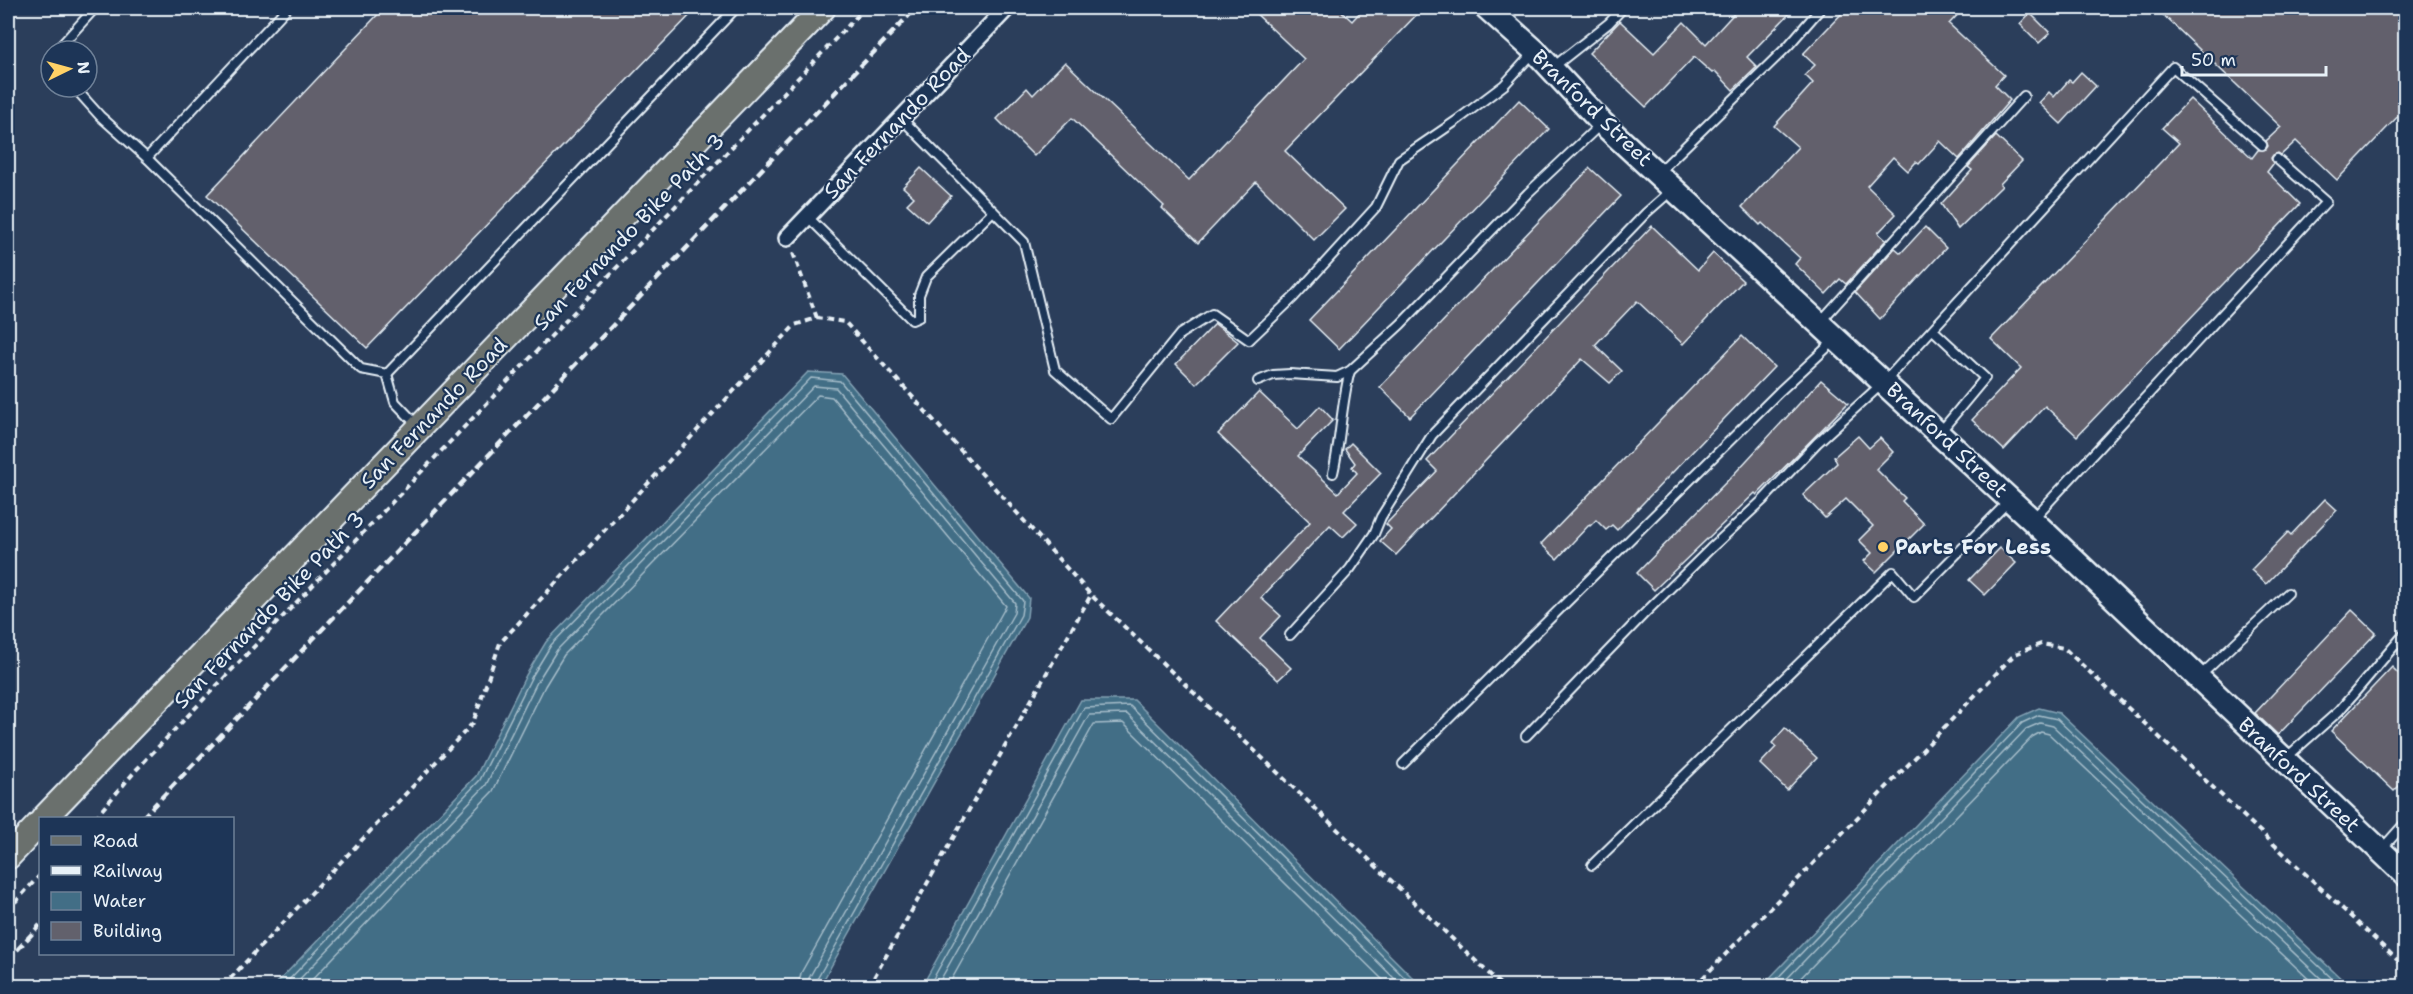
<svg xmlns="http://www.w3.org/2000/svg" width="2413" height="994" font-family="'Shantell Sans',sans-serif">
	<style>
		.water { fill: #426e86; stroke: #84a2b4; stroke-width: 1.5 }
		.lines { fill: none; stroke-linecap: round; stroke-linejoin: round }
		.shore { stroke: #a6bdca; stroke-width: 1.5 }
		.building { fill: #62616c; stroke: #e8f1f8; stroke-width: 1.5 }
		.lane-casing { stroke: #e8f1f8; stroke-width: 12 }
		.street-casing { stroke: #e8f1f8; stroke-width: 20 }
		.secondary-casing { stroke: #e8f1f8; stroke-width: 27 }
		.primary-casing { stroke: #e8f1f8; stroke-width: 28 }
		.path { stroke: #e8f1f8; stroke-width: 4; stroke-dasharray: 6 4.5; stroke-linecap: butt }
		.lane { stroke: #1d3557; stroke-width: 8 }
		.street { stroke: #1d3557; stroke-width: 15 }
		.secondary { stroke: #1d3557; stroke-width: 22 }
		.primary { stroke: #6b706d; stroke-width: 24 }
		.rail { stroke: #e8f1f8; stroke-width: 4.5; stroke-dasharray: 9 4.5; stroke-linecap: butt }
		.poi-dot { fill: #ffd166; stroke: #1d3557; stroke-width: 2 }
		.labels { text-anchor: middle; stroke-width: 4.5; stroke-linejoin: round; paint-order: stroke }
		.street-label { font-size: 21px; fill: #e8f1f8; stroke: #1d3557 }
		.poi-label { font-size: 21px; font-weight: bold; fill: #e8f1f8; stroke: #1d3557; text-anchor: start }
	</style>
	<rect width="100%" height="100%" fill="#2b3e5b"/>
	<filter id="ink" filterUnits="userSpaceOnUse"><feTurbulence type="fractalNoise" baseFrequency=".0167" numOctaves="2"/><feDisplacementMap in="SourceGraphic" scale="12" xChannelSelector="R" yChannelSelector="G"/><feConvolveMatrix kernelMatrix="1 2 1 2 8 2 1 2 1" color-interpolation-filters="sRGB"/></filter>
	<g filter="url(#ink)">
		<g class="water">
			<path d="M808,372L842,374L1029,598L1027,617L820,986H274L476,776L526,675L546,642Z"/>
			<path d="M1081,700H1134L1421,986H922Z"/>
			<path d="M2039,708L2059,713L2349,986H1762L2019,717Z"/>
		</g>
		<g class="lines">
			<g class="shore">
				<path d="M283,986L480,780L531,678L551,645L811,378L840,381L1023,601L1021,615L816,981L815,986"/>
				<path d="M293,986L486,785L537,682L557,650L814,386L836,388L1015,603L1014,613L809,978L807,986"/>
				<path d="M306,986L493,791L545,686L564,655L818,395L832,397L1006,606L801,973L798,986"/>
				<path d="M929,986L1084,708L1130,706L1413,986"/>
				<path d="M937,986L1089,715L1127,714L1402,986"/>
				<path d="M948,986L1094,724L1123,723L1389,986"/>
				<path d="M1770,986L2022,723L2039,715L2057,719L2340,986"/>
				<path d="M1780,986L2026,729L2040,723L2053,726L2329,986"/>
				<path d="M1793,986L2032,737L2041,732L2049,734L2316,986"/>
			</g>
		</g>
		<g class="building">
			<path d="M384,8H697L367,348L207,195Z"/>
			<path d="M1250,8H1338L1352,21L1364,8H1423L1285,151L1345,209L1314,240L1256,182L1198,243L1162,208L1164,206L1072,118L1034,156L997,119L1027,88L1033,95L1065,62L1189,180L1304,59Z"/>
			<path d="M1739,8H1795L1747,57L1757,67L1733,90L1715,71L1712,73L1694,57L1646,107L1589,53L1620,21L1654,53L1684,22L1706,44Z"/>
			<path d="M1847,8H1964L1949,24L2004,75L1995,85L2010,100L1959,159L1940,141L1919,164L1916,162L1908,171L1893,157L1867,186L1896,214L1878,233L1886,240L1846,284L1840,279L1826,294L1795,264L1800,258L1762,223L1760,225L1742,207L1798,147L1774,126L1813,83L1805,75L1815,65L1803,54Z"/>
			<path d="M2156,8H2393L2406,20V108L2337,180L2296,141L2281,155L2278,153L2273,155L2271,158L2273,164L2267,172L2300,204L2077,436L2045,406L2004,450L1972,420L2021,368L1991,339L2179,143L2162,128L2190,99L2252,158L2258,150L2266,149L2268,146L2266,141L2281,127Z"/>
			<path d="M2030,13L2050,33L2039,43L2020,24Z"/>
			<path d="M2081,72L2096,86L2061,124L2039,103L2049,92L2054,97L2069,80L2072,82Z"/>
			<path d="M1519,100L1549,129L1339,349L1309,320Z"/>
			<path d="M1996,136L2022,161L2000,184L2002,186L1958,229L1941,204L1972,170L1968,167Z"/>
			<path d="M921,168L951,196L927,222L907,204L914,197L903,187Z"/>
			<path d="M1590,168L1621,196L1410,417L1380,387Z"/>
			<path d="M1652,226L1698,270L1713,253L1743,281L1683,344L1637,301L1595,345L1622,371L1610,383L1582,359L1396,555L1380,541L1391,529L1386,524L1437,471L1427,461Z"/>
			<path d="M1925,227L1946,248L1880,319L1855,292L1895,248L1901,253Z"/>
			<path d="M1215,324L1238,342L1196,384L1176,364Z"/>
			<path d="M1742,336L1774,367L1617,530L1612,525L1606,530L1596,520L1590,526L1589,525L1557,559L1541,544Z"/>
			<path d="M1821,380L1848,403L1757,495L1755,493L1654,590L1637,573L1735,473Z"/>
			<path d="M1259,392L1298,429L1320,406L1333,420L1298,456L1338,493L1357,473L1352,467L1355,463L1345,449L1351,443L1381,473L1344,511L1357,523L1343,537L1330,525L1261,598L1281,616L1260,638L1291,668L1278,680L1216,621L1310,522L1218,434Z"/>
			<path d="M1858,436L1869,448L1880,438L1893,452L1876,469L1905,498L1902,501L1924,524L1876,572L1864,561L1872,553L1859,540L1873,526L1846,499L1825,518L1803,495L1837,463L1834,457Z"/>
			<path d="M2325,499L2337,510L2266,584L2251,570L2288,532L2291,535Z"/>
			<path d="M2000,548L2016,563L1985,595L1969,580Z"/>
			<path d="M2352,610L2376,633L2278,735L2255,713Z"/>
			<path d="M2392,667L2406,681V779L2394,791L2331,731Z"/>
			<path d="M1785,728L1817,758L1787,790L1760,764L1776,747L1772,743Z"/>
		</g>
		<g class="lines">
			<g class="lane-casing">
				<g id="lane">
					<path d="M287,8L147,158L361,369L387,374L736,8"/>
					<path d="M56,51L95,8"/>
					<path d="M1552,68L1609,23L1623,8"/>
					<path d="M74,87L100,116L147,158"/>
					<path d="M901,118L1024,242L1055,370L1111,419L1180,334L1212,314L1249,340L1293,298L1376,207L1399,160L1456,121L1504,85L1534,52"/>
					<path d="M1659,172L1788,46L1821,8"/>
					<path d="M808,217L912,320L919,317V295L926,277L993,211"/>
					<path d="M1821,321L2024,96"/>
					<path d="M1933,330L1985,378L1941,431"/>
					<path d="M387,374L395,402L417,425"/>
					<path d="M1258,381L1273,375L1290,374L1337,377L1350,371L1401,324L1528,193L1601,124"/>
					<path d="M1333,473C1341,439 1341,404 1350,371"/>
					<path d="M2033,519L2326,202L2277,159"/>
					<path d="M1290,635L1350,569L1374,534L1381,517L1432,435L1646,213L1671,191"/>
					<path d="M2200,676L2288,593"/>
					<path d="M1526,736L1643,615L1710,549L1763,500L1817,443L1884,382L2173,67L2262,145"/>
					<path d="M2287,757L2339,711L2406,632"/>
					<path d="M1403,764L1780,391L1835,340"/>
					<path d="M2381,850L2406,822"/>
					<path d="M1592,865L1893,572L1914,597L2009,501"/>
				</g>
			</g>
			<g class="street-casing">
				<path id="street" d="M787,238L1007,8"/>
			</g>
			<g class="secondary-casing">
				<path id="secondary" d="M1487,8L1535,51L1602,123L2032,520L2406,875"/>
			</g>
			<g class="primary-casing">
				<g id="primary">
					<path d="M44,818L823,8"/>
					<path d="M8,857L40,823"/>
				</g>
			</g>
			<g class="path">
				<path d="M793,253L817,318"/>
				<path d="M95,818L137,769L865,8"/>
				<path d="M8,910L40,875"/>
				<path d="M223,986L473,723L500,643L795,325L817,318L845,322L1091,595L1502,986"/>
				<path d="M869,986L1091,595"/>
				<path d="M1695,986L2015,654L2041,644L2064,648L2406,968"/>
			</g>
			<use href="#lane" class="lane"/>
			<use href="#street" class="street"/>
			<use href="#secondary" class="secondary"/>
			<use href="#primary" class="primary"/>
			<g class="rail">
				<path d="M142,818L916,8"/>
				<path d="M8,960L40,925"/>
			</g>
		</g>
	</g>
	<circle class="poi-dot" cx="1883" cy="547" r="6"/>
	<g class="labels">
		<g class="street-label">
			<text transform="translate(1592 108) rotate(44)" y="7">Branford Street</text>
			<text transform="translate(897 123) rotate(-46)" y="7">San Fernando Road</text>
			<text transform="translate(629 232) rotate(-46)" y="7">San Fernando Bike Path 3</text>
			<text transform="translate(434 413) rotate(-46)" y="7">San Fernando Road</text>
			<text transform="translate(1947 440) rotate(43)" y="7">Branford Street</text>
			<text transform="translate(269 610) rotate(-46)" y="7">San Fernando Bike Path 3</text>
			<text transform="translate(2299 775) rotate(43)" y="7">Branford Street</text>
		</g>
		<g class="poi-label">
			<text x="1895" y="554">Parts For Less</text>
		</g>
	</g>
	<rect width="2413" height="994" fill="none" stroke="#1d3557" stroke-width="30"/>
	<rect x="15" y="15" width="2383" height="964" fill="none" stroke="#e8f1f8" stroke-width="2" filter="url(#ink)"/>
	<rect x="39" y="817" width="195" height="138" fill="#1d3557" stroke="#6e8097" stroke-width="1.5"/>
	<rect x="51" y="836" width="30" height="9" fill="#6b706d" stroke="#6e8097" stroke-width="1.5"/>
	<text x="93" y="847" font-size="18" fill="#e8f1f8">Road</text>
	<rect x="51" y="866" width="30" height="9" fill="#e8f1f8" stroke="#6e8097" stroke-width="1.5"/>
	<text x="93" y="877" font-size="18" fill="#e8f1f8">Railway</text>
	<rect x="51" y="892" width="30" height="18" fill="#426e86" stroke="#6e8097" stroke-width="1.5"/>
	<text x="93" y="907" font-size="18" fill="#e8f1f8">Water</text>
	<rect x="51" y="922" width="30" height="18" fill="#62616c" stroke="#6e8097" stroke-width="1.5"/>
	<text x="93" y="937" font-size="18" fill="#e8f1f8">Building</text>
	<g transform="translate(69 69) rotate(85)"><circle r="28" fill="#1d3557" stroke="#6e8097" stroke-width="1.5"/>
	<path d="M0-4.5L10 22L0 15L-10 22Z" fill="#ffd166"/>
	<text y="-9" font-size="16" font-weight="bold" text-anchor="middle" fill="#e8f1f8">N</text>
	</g>
	<path d="M2182 66v9h144v-9" fill="none" stroke="#e8f1f8" stroke-width="3"/>
	<text x="2191" y="66" font-size="18" fill="#e8f1f8" stroke="#1d3557" stroke-width="4.5" paint-order="stroke">50 m</text>
</svg>
